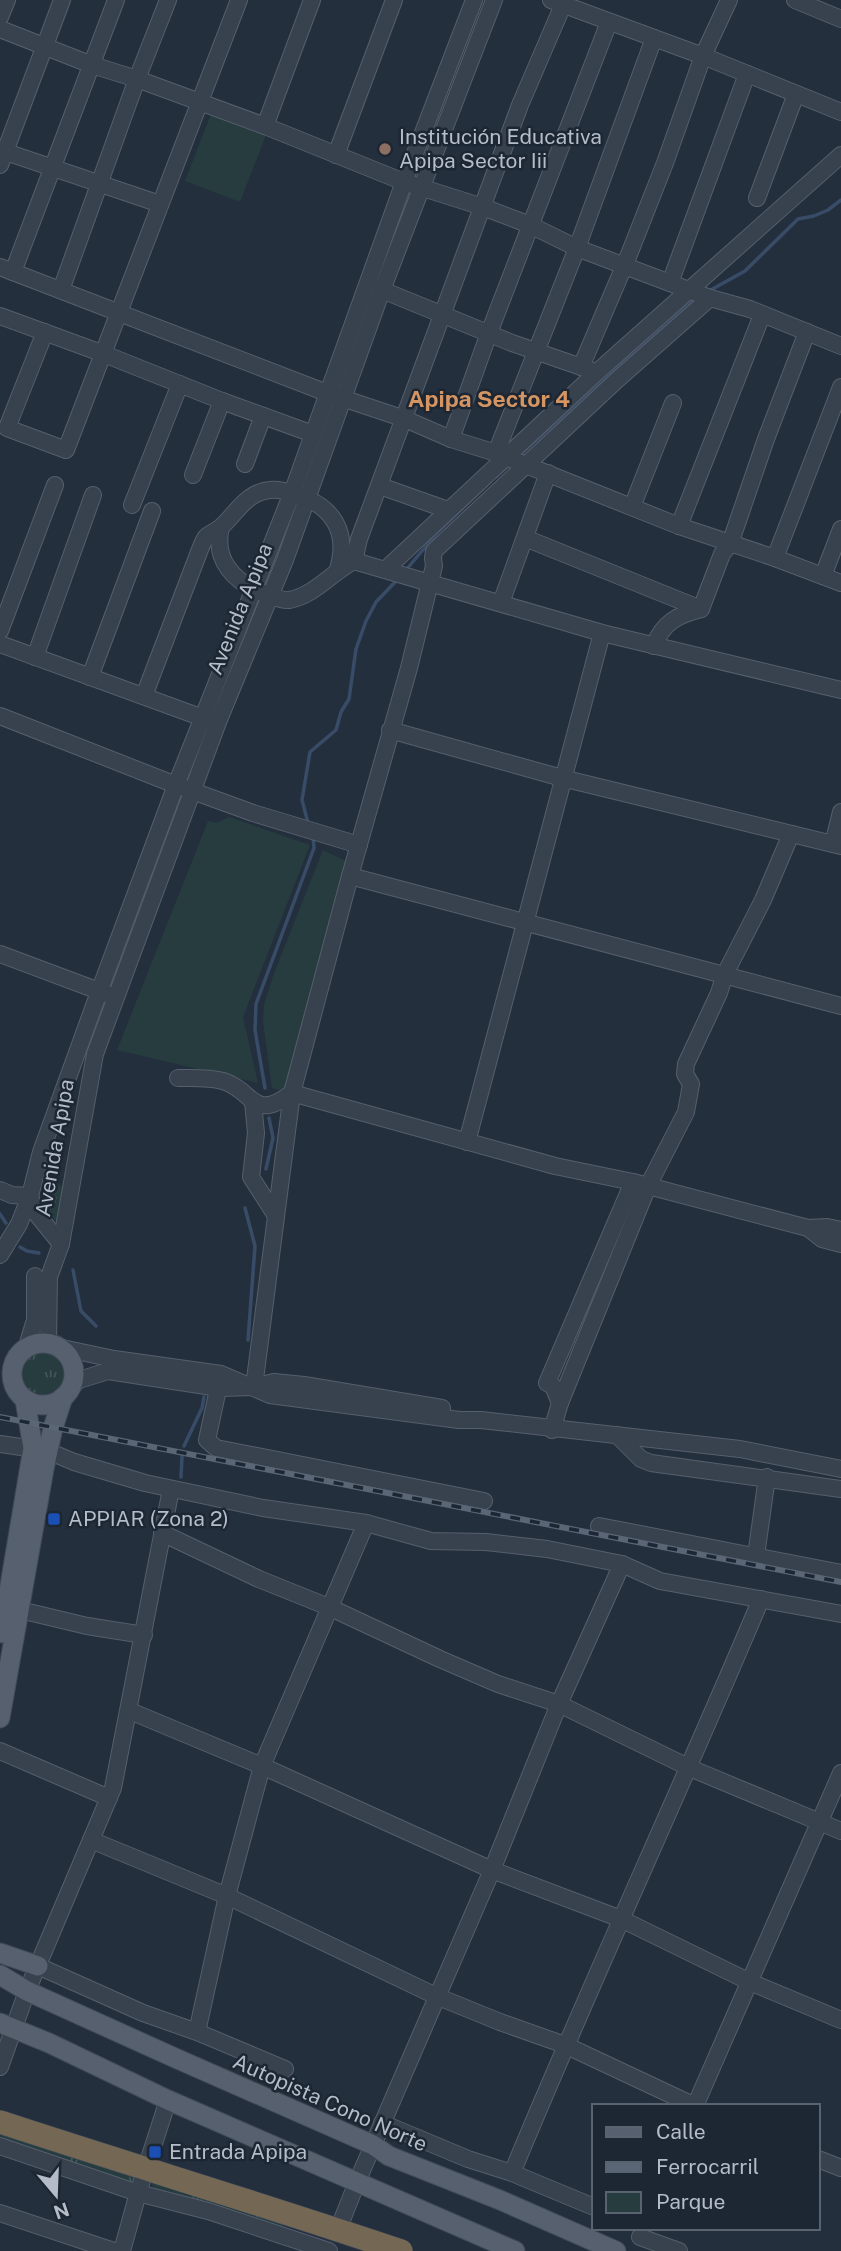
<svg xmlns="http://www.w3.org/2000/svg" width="841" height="2251" font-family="'Public Sans',sans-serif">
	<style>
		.grass { fill: url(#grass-tufts) }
		.green { fill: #263c3f }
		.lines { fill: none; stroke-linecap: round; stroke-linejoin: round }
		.stream { stroke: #394c67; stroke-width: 3.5 }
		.minor-casing { stroke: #565f6c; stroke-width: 18 }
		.major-casing { stroke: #414a57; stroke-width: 21 }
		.highway-casing { stroke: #434c59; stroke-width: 24 }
		.minor { stroke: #38414e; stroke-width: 16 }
		.major { stroke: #56606e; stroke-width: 19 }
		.highway { stroke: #746855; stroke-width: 23 }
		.rail-casing { stroke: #5a6575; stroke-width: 6 }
		.rail { stroke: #1d2633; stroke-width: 3.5; stroke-dasharray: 10; stroke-linecap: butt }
		.education-dot { fill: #8d6e63; stroke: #1d2633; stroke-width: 2.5 }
		.transit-dot { fill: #1a4fb4; stroke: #1d2633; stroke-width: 2.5 }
		.labels { text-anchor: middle; stroke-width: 5; stroke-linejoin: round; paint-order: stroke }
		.poi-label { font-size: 21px; fill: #b4bcc9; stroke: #1d2633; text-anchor: start }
		.street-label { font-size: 21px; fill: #b4bcc9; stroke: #1d2633 }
		.neighbourhood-label { font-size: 23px; font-weight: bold; fill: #d59563; stroke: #1d2633 }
	</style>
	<defs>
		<pattern id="grass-tufts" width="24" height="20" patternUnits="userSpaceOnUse" patternTransform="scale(1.75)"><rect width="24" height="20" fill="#263c3f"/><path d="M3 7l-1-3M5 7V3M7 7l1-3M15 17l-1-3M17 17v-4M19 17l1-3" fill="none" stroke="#435659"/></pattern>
	</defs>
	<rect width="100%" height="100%" fill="#242f3e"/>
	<g class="grass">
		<path d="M47,1177L63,1188L62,1229C45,1208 39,1206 47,1177Z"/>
		<circle cx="43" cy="1373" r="23"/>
		<path d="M0,2130L137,2175L134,2182L121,2179L0,2138Z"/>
		<path d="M154,2180L285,2220L283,2227L154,2189L152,2185Z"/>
	</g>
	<g class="green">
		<path d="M211,114L266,135L240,202L185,181Z"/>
		<path d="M229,817L310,845L243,1017L258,1083L117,1050L208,821L217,823Z"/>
		<path d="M323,850L346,861L284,1091L272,1088L263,1021L264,1005L273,976Z"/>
	</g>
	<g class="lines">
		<g class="stream">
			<path d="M707,292L745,271L798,219L814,216L828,210L841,200"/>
			<path d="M521,454L697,297"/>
			<path d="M496,477L507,467"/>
			<path d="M406,570L437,533L490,482"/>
			<path d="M308,823L302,800L310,752L336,730L341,712L349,699L356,649L366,621L376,602L399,578"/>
			<path d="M265,1088L255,1030L256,1004L314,848L313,836"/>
			<path d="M266,1169L273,1138L269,1118"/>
			<path d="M245,1208L255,1246L248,1340"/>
			<path d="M0,1214L6,1223"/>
			<path d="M20,1247L27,1251L39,1253"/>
			<path d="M73,1270L81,1311L96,1326"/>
			<path d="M184,1446L202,1408L204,1397"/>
			<path d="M181,1477L182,1456"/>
		</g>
		<g class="minor-casing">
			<g id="minor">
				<path d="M551,0L703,56L841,112"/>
				<path d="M795,0L841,19"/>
				<path d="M0,17L7,0"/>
				<path d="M0,29L92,65L137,79L265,126L404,182L483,207L530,225L577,248L710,298L750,309L841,346"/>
				<path d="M265,126L312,0"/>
				<path d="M0,150L160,204"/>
				<path d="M336,155L394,0"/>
				<path d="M0,165L62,0"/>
				<path d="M757,198L796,94"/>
				<path d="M0,267L327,393L405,419L451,439L496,453L679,526L775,558L841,583"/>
				<path d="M13,272L116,0"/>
				<path d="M670,283L747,74"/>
				<path d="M61,290L137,79L168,0"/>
				<path d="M382,290L512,343L590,370"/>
				<path d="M0,316L104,354L222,401L313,434"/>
				<path d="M45,332L7,428L66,450L239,0"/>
				<path d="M581,367L628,257L665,163L703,56L729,0"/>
				<path d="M451,439L489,333L609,22"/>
				<path d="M496,453L577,248L654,38"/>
				<path d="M245,464L263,416"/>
				<path d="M193,475L222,401"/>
				<path d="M380,486L448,510"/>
				<path d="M132,505L180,384"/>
				<path d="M632,507L673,403"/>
				<path d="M679,526L762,315"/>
				<path d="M221,527C213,560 234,582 263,593C271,596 282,601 289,600C314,596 332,572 354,561L602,633L841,690"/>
				<path d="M525,538L701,609"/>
				<path d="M775,558L841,387"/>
				<path d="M354,561L359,539L520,105L563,5"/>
				<path d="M386,569L596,373L841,155"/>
				<path d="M823,576L841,529"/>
				<path d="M501,603L548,473"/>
				<path d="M701,609L722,554L730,544L766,439L807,332"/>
				<path d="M0,631L55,485"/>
				<path d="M0,644L203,718"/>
				<path d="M654,646C663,622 678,615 701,609"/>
				<path d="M35,657L93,495"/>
				<path d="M90,677L152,511"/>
				<path d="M144,696L199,552C201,547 203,541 206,537C210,533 216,531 220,528C236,514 246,492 270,490C278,489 289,492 297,495C333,506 349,532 338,569"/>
				<path d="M0,716L176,785L253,813L359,845"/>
				<path d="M390,730L562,778L841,846"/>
				<path d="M833,844L841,812"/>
				<path d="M350,876L841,1006"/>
				<path d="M0,954L107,994"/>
				<path d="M178,1078C193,1078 209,1077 223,1081C254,1090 252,1123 292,1093L555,1166L633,1182L808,1228L827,1227L841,1230"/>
				<path d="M253,1102L256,1133L251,1177L276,1216"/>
				<path d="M467,1142L602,633"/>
				<path d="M0,1190L12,1195L30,1196"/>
				<path d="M30,1196L35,1212L61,1244"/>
				<path d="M808,1228L822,1239L841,1244"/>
				<path d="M0,1255L19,1224L30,1196L41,1152L99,992L176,785L292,493L404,182L474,0"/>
				<path d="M48,1343L49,1277L61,1244L95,1054L218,722L285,560L382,290L494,0"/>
				<path d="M27,1346L35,1320V1276"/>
				<path d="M62,1348L114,1359L221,1374L270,1395L459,1420H481L740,1449L841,1469"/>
				<path d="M220,1380L207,1440L216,1448L484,1501"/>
				<path d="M71,1387L79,1380L108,1371L219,1388L254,1387L274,1382L304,1385L442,1408"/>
				<path d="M254,1387L292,1093L350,876L409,668L434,566L433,558L434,551L618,379L710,298"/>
				<path d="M560,1403L553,1386L547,1383L633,1182"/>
				<path d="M552,1430L560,1403L648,1186L686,1112L691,1084L685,1074L686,1064L719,993L725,974L763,900L791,834"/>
				<path d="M617,1435L641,1459L651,1463L841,1489"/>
				<path d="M0,1444L48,1451L74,1462L145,1483L263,1508L366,1523L431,1541L486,1542L547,1549L622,1564L660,1581L841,1614"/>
				<path d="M599,1526L841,1573"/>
				<path d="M162,1533L259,1579L331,1608L440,1659L498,1684L559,1704L690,1768L841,1831"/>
				<path d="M756,1556L767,1477"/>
				<path d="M20,1610L87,1626L144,1635"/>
				<path d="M130,1711L262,1766L492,1870L621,1919L750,1982L841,2020"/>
				<path d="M0,1751L109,1798"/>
				<path d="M91,1840L227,1896L436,1996L500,2022L565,2045L695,2106"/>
				<path d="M38,1966L143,2013L197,2032L285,2069"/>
				<path d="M197,2032L227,1896L262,1766L366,1523"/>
				<path d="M0,2067L27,1991L113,1788L171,1489"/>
				<path d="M695,2106L841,1773"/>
				<path d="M382,2123L468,2159L512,2173L594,2207"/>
				<path d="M0,2146L138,2193L208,2211L329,2251"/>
				<path d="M818,2159L841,2168"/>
				<path d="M512,2173C592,1980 680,1791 761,1599"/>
				<path d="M0,2213L114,2251"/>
				<path d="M338,2230L357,2182L492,1870L559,1704L622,1564"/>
				<path d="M640,2237L679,2251"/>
				<path d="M122,2251L138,2193L168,2100"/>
			</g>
		</g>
		<g class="major-casing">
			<g id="major">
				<circle cx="43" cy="1374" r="31"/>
				<path d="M2,1633L33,1448L25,1400"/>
				<path d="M0,1718L44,1469L53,1428L63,1397"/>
				<path d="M0,1953L38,1966"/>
				<path d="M0,1975L27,1991L173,2057L373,2145L389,2156L500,2200L616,2251"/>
				<path d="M0,2023L49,2043L168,2100L515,2251"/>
			</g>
		</g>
		<g class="highway-casing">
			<path id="highway" d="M0,2122C134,2166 268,2206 401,2251"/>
		</g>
		<use href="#minor" class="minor"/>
		<use href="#major" class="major"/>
		<use href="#highway" class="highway"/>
		<g class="rail-casing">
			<path id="rail" d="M0,1417L841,1582"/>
		</g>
		<use href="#rail" class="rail"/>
	</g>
	<circle class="education-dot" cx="385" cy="149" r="7"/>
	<g class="transit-dot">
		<rect x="47" y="1512" width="14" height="14" rx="3.5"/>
		<rect x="148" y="2145" width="14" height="14" rx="3.5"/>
	</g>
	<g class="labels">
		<g class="poi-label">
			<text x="399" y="144">Institución Educativa<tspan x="399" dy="24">Apipa Sector Iii</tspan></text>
			<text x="68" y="1526">APPIAR (Zona 2)</text>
			<text x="169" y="2159">Entrada Apipa</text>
		</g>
		<g class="street-label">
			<text transform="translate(240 609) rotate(-68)" y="7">Avenida Apipa</text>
			<text transform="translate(55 1148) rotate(-80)" y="7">Avenida Apipa</text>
			<text transform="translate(330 2103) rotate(24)" y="7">Autopista Cono Norte</text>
		</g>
		<g class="neighbourhood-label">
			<text x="489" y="407">Apipa Sector 4</text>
		</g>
	</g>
	<rect x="592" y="2104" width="228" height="126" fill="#1d2633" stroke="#59626f" stroke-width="2"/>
	<rect x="606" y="2127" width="35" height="10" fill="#56606e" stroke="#59626f" stroke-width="2"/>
	<text x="656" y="2139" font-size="21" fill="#b4bcc9">Calle</text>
	<rect x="606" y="2162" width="35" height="10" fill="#5a6575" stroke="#59626f" stroke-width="2"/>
	<text x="656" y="2174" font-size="21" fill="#b4bcc9">Ferrocarril</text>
	<rect x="606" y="2192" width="35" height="21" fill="#263c3f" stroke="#59626f" stroke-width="2"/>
	<text x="656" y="2209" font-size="21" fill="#b4bcc9">Parque</text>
	<g transform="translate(56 2195) rotate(161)" stroke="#1d2633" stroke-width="5" paint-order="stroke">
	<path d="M0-5L12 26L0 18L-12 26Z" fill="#b4bcc9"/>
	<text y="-10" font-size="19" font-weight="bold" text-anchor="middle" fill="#b4bcc9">N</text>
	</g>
</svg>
